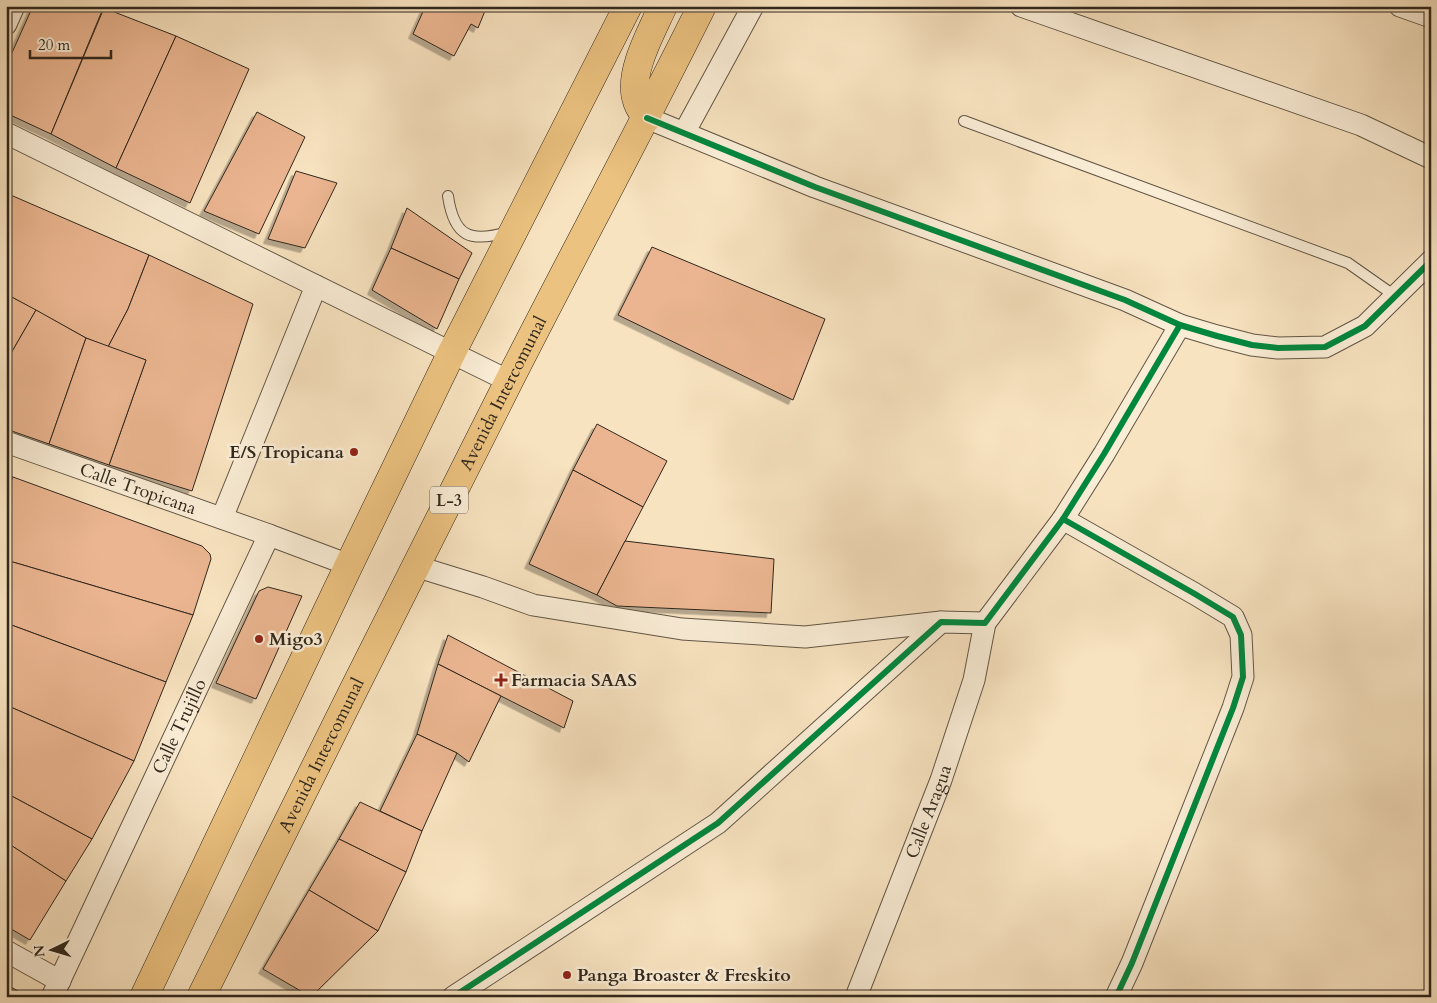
<svg xmlns="http://www.w3.org/2000/svg" width="1437" height="1003" font-family="Cardo,serif">
	<style>
		.building { fill: #eab590; stroke: #30271c; filter: url(#shadow) }
		.lines { fill: none; stroke-linecap: round; stroke-linejoin: round }
		.service-casing { stroke: #625645; stroke-width: 12 }
		.minor-casing { stroke: #625645; stroke-width: 23 }
		.primary-casing { stroke: #30271c; stroke-width: 29 }
		.service { stroke: #faedd6; stroke-width: 10 }
		.minor { stroke: #faedd6; stroke-width: 21 }
		.primary { stroke: #ecc280; stroke-width: 28 }
		.cycleway-casing { stroke: #faedd6; stroke-width: 9 }
		.cycleway { stroke: #00873e; stroke-width: 6 }
		.poi-dot { fill: #8f2418; stroke: #faedd6; stroke-width: 2 }
		.labels { text-anchor: middle; stroke-width: 5; stroke-linejoin: round; paint-order: stroke }
		.shield { fill: #faedd6; stroke: #6d6254; stroke-width: 1 }
		.shield-label { font-size: 16px; font-weight: bold; fill: #30271c }
		.street-label { font-size: 18px; fill: #30271c; stroke: #faedd6 }
		.poi-label { font-size: 18px; font-weight: bold; fill: #30271c; stroke: #faedd6; text-anchor: start }
	</style>
	<defs>
		<filter id="shadow"><feDropShadow dx="-4.5" dy="4.5" stdDeviation="0" flood-color="#0004"/></filter>
	</defs>
	<rect width="100%" height="100%" fill="#f8e3c0"/>
	<filter id="stains"><feTurbulence type="fractalNoise" baseFrequency=".004" numOctaves="4"/><feColorMatrix values="0 0 0 0 .2 0 0 0 0 .09 0 0 0 0 .02 0 0 0 .5 -.17"/></filter>
	<radialGradient id="worn" r=".72"><stop offset=".6" stop-color="#630" stop-opacity="0"/><stop offset="1" stop-color="#630" stop-opacity=".3"/></radialGradient>
	<g class="building">
		<path d="M33,6H104L51,134L6,113V66Z"/>
		<path d="M423,6H487L478,28L471,24L454,56L413,34L425,7Z"/>
		<path d="M104,8L176,36L116,168L51,134Z"/>
		<path d="M176,36L249,69L190,203L116,168Z"/>
		<path d="M257,112L305,137L259,234L204,211Z"/>
		<path d="M296,171L337,183L305,248L268,239Z"/>
		<path d="M6,193L149,255L128,309L108,347L86,338L6,294Z"/>
		<path d="M407,208L472,253L459,279L391,248Z"/>
		<path d="M652,247L825,319L793,400L618,315Z"/>
		<path d="M391,248L459,279L437,329L372,290Z"/>
		<path d="M149,255L253,304L192,491L109,465L146,360L108,347L128,309Z"/>
		<path d="M6,294L36,310L6,362Z"/>
		<path d="M36,310L86,338L49,444L6,429V362Z"/>
		<path d="M86,338L146,360L109,465L49,444Z"/>
		<path d="M597,424L667,461L643,507L573,470Z"/>
		<path d="M573,470L643,507L597,595L529,564Z"/>
		<path d="M6,474L13,477L6,495Z"/>
		<path d="M13,477L202,546L210,554L211,559L193,615L6,560V495Z"/>
		<path d="M625,541L774,559L771,613L617,606L597,595Z"/>
		<path d="M6,560L193,615L166,682L6,623Z"/>
		<path d="M268,587L302,596L256,699L216,683L259,591Z"/>
		<path d="M6,623L166,682L134,761L6,705Z"/>
		<path d="M448,635L573,701L564,728L438,664Z"/>
		<path d="M438,664L501,696L469,762L457,753L417,734Z"/>
		<path d="M6,705L134,761L92,839L6,793Z"/>
		<path d="M417,734L457,753L422,831L380,811Z"/>
		<path d="M6,793L92,839L66,881L6,842Z"/>
		<path d="M360,802L422,831L406,872L339,839Z"/>
		<path d="M339,839L406,872L378,931L309,890Z"/>
		<path d="M6,842L66,881L30,940L6,926Z"/>
		<path d="M309,890L378,931L311,997L263,969Z"/>
		<path d="M6,984L23,994L22,997H6Z"/>
	</g>
	<g class="lines">
		<g class="service-casing">
			<g id="service">
				<path d="M964,121L1348,263L1395,296"/>
				<path d="M448,196C454,237 470,243 508,232"/>
			</g>
		</g>
		<g class="minor-casing">
			<g id="minor">
				<path d="M1021,6L1361,125L1431,158"/>
				<path d="M1400,6L1431,17"/>
				<path d="M6,24L14,6"/>
				<path d="M647,118L815,187L1125,300L1180,325L1217,336L1252,345L1278,348L1325,347L1365,326L1431,261"/>
				<path d="M6,133L509,381"/>
				<path d="M684,133L753,6"/>
				<path id="s1" d="M6,442L269,535"/>
				<path d="M222,518L316,286"/>
				<path d="M1063,519L1195,594L1233,617L1241,635L1243,677L1233,708L1132,963L1116,997"/>
				<path d="M415,566L483,587L533,605L682,629L805,637L941,622"/>
				<path d="M6,951L60,981"/>
				<path id="s2" d="M52,997L269,535L349,565"/>
				<path d="M453,997L718,823L941,622L985,623L1063,519L1104,454L1180,325"/>
				<path id="s3" d="M856,997L941,780L974,680L985,623"/>
			</g>
		</g>
		<g class="primary-casing">
			<g id="primary">
				<path d="M647,118C644,113 638,107 637,101C627,74 652,31 663,6"/>
				<path d="M144,997L349,565L451,354L628,6"/>
				<path id="s4" d="M201,997C303,792 404,587 508,383C572,257 639,133 702,6"/>
			</g>
		</g>
		<use href="#service" class="service"/>
		<use href="#minor" class="minor"/>
		<use href="#primary" class="primary"/>
		<g class="cycleway-casing">
			<g id="cycleway">
				<path d="M647,118L815,187L1125,300L1180,325L1217,336L1252,345L1278,348L1325,347L1365,326L1431,261"/>
				<path d="M1063,519L1195,594L1233,617L1241,635L1243,677L1233,708L1132,963L1116,997"/>
				<path d="M453,997L718,823L941,622L985,623L1063,519L1104,454L1180,325"/>
			</g>
		</g>
		<use href="#cycleway" class="cycleway"/>
	</g>
	<g class="poi-dot">
		<circle cx="354" cy="452" r="5"/>
		<circle cx="259" cy="639" r="5"/>
		<path d="M498.5 672.5h5v5h5v5h-5v5h-5v-5h-5v-5h5z"/>
		<circle cx="567" cy="975" r="5"/>
	</g>
	<g class="labels">
		<rect class="shield" x="430" y="486.5" width="38" height="27" rx="4"/>
		<g class="shield-label">
			<text x="449" y="506">L-3</text>
		</g>
		<g class="street-label">
			<text dy="6" stroke="none"><textPath href="#s4" startOffset="675">Avenida Intercomunal</textPath></text>
			<text dy="6" stroke="none"><textPath href="#s1" startOffset="140">Calle Tropicana</textPath></text>
			<text dy="6" stroke="none"><textPath href="#s2" startOffset="299">Calle Trujillo</textPath></text>
			<text dy="6" stroke="none"><textPath href="#s4" startOffset="270">Avenida Intercomunal</textPath></text>
			<text dy="6" stroke="none"><textPath href="#s3" startOffset="199">Calle Aragua</textPath></text>
		</g>
		<g class="poi-label">
			<text x="344" y="458" text-anchor="end">E/S Tropicana</text>
			<text x="269" y="645">Migo3</text>
			<text x="511" y="686">Farmacia SAAS</text>
			<text x="577" y="981">Panga Broaster &amp; Freskito</text>
		</g>
	</g>
	<rect width="1437" height="1003" fill="none" stroke="#f8e3c0" stroke-width="25"/>
	<rect x="8" y="8" width="1422" height="988" fill="none" stroke="#30271c" stroke-width="2.5"/>
	<rect x="12" y="12" width="1412" height="978" fill="none" stroke="#30271c"/>
	<g transform="translate(52 950) rotate(265)" stroke="#faedd6" stroke-width="4" paint-order="stroke">
	<path d="M0-4L9 19L0 12L-9 19Z" fill="#30271c"/>
	<text y="-8" font-size="14" font-weight="bold" text-anchor="middle" fill="#30271c">N</text>
	</g>
	<path d="M30 50v8h81v-8" fill="none" stroke="#30271c" stroke-width="2.5"/>
	<text x="38" y="50" font-size="15" fill="#30271c" stroke="#faedd6" stroke-width="4" paint-order="stroke">20 m</text>
	<rect width="100%" height="100%" filter="url(#stains)"/>
	<rect width="100%" height="100%" fill="url(#worn)"/>
</svg>
